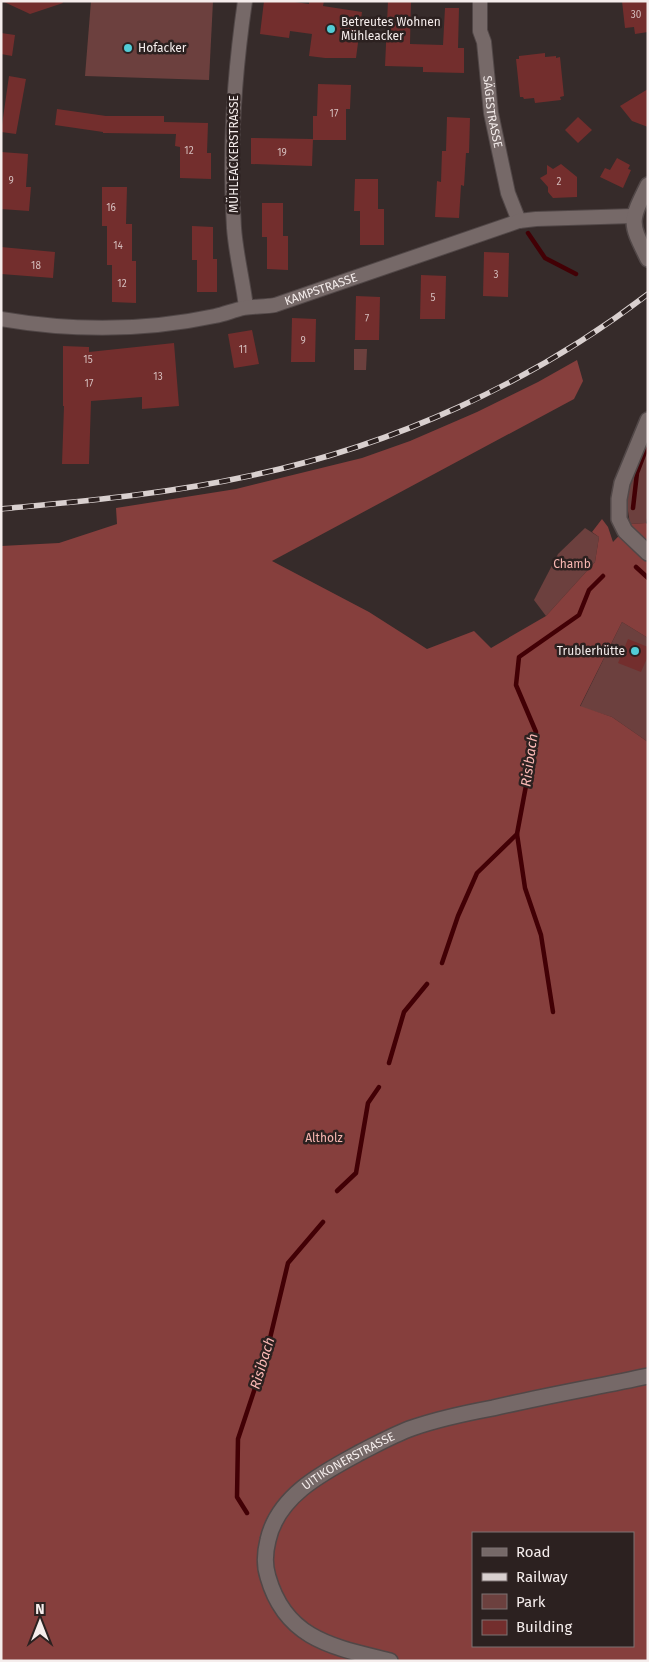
<svg xmlns="http://www.w3.org/2000/svg" width="649" height="1662" font-family="'Fira Sans',sans-serif">
	<style>
		.green { fill: #6c403e }
		.forest { fill: #863f3d; fill-rule: evenodd }
		.lines { fill: none; stroke-linecap: round; stroke-linejoin: round }
		.stream { stroke: #420005; stroke-width: 4.5 }
		.building { fill: #732e2d }
		.street-casing { stroke: #514747; stroke-width: 16 }
		.secondary-casing { stroke: #514747; stroke-width: 18 }
		.street { stroke: #766968; stroke-width: 14 }
		.secondary { stroke: #766968; stroke-width: 15 }
		.rail-casing { stroke: #d9d0cf; stroke-width: 5.5 }
		.rail { stroke: #2c2120; stroke-width: 4; stroke-dasharray: 11; stroke-linecap: butt }
		.poi-dot { fill: #52ccd6; stroke: #2c2120; stroke-width: 2 }
		.labels { text-anchor: middle; stroke-width: 5; stroke-linejoin: round; paint-order: stroke }
		.number-label { font-size: 10px; fill: #d4bdbc }
		.poi-label { font-size: 12px; fill: #f5edec; stroke: #2c2120; text-anchor: start }
		.street-label { font-size: 12px; fill: #f5edec; stroke: #2c2120 }
		.park-label { font-size: 12px; fill: #f7b6b1; stroke: #2c2120 }
		.water-label { font-size: 14px; font-style: italic; fill: #fcbab6; stroke: #2c2120 }
	</style>
	<rect width="100%" height="100%" fill="#362b2a"/>
	<g class="green">
		<path d="M91,1H213L209,80L85,76Z"/>
		<path d="M354,349H367L366,370H354Z"/>
		<path d="M648,438V514L646,523L630,524L626,498L634,465Z"/>
		<path d="M585,528L599,537L595,562L546,616L534,600L558,554Z"/>
		<path d="M622,622L648,638V742L612,717L580,707Z"/>
	</g>
	<path class="forest" d="M577,360L583,381L574,399L272,561L369,612L427,649L474,631L491,648L546,616L595,562L599,537L592,532L602,519L608,527L613,542L630,524L646,523L648,525V638L622,622L580,706L612,717L648,742V1661H1V546L59,543L117,524L116,508L236,489L362,458L410,441L477,412L538,382ZM473,1533H633V1646H473Z"/>
	<g class="lines">
		<g class="stream">
			<path d="M528,233L545,258L576,274"/>
			<path d="M633,508L637,473L648,444"/>
			<path d="M636,567L648,578"/>
			<path d="M517,834L525,888L541,935L553,1012"/>
			<path d="M442,963L458,916L477,873L517,834L536,732L516,685L519,657L579,615L589,590L603,576"/>
			<path d="M389,1063L404,1012L427,984"/>
			<path d="M337,1191L356,1173L368,1103L379,1087"/>
			<path d="M247,1513L237,1497L238,1439L266,1355L288,1263L323,1222"/>
		</g>
	</g>
	<g class="building">
		<path d="M2,1H62L63,3L30,14Z"/>
		<path d="M264,1H288L309,4V1H324L323,6L362,12L356,58H325L309,56L312,34L290,31L289,38L260,34Z"/>
		<path d="M388,1H411L410,44L443,45L445,8H459L458,48H464V73L423,72V67L385,66Z"/>
		<path d="M622,1H648V32L635,34L634,27L625,28Z"/>
		<path d="M1,33L15,35L12,56L1,54Z"/>
		<path d="M545,53V57L556,56V58L560,57L564,96L560,97L561,100L535,103L534,98L524,99L523,97H520L516,59H519V56Z"/>
		<path d="M9,76L26,79L16,134L1,132Z"/>
		<path d="M318,84L351,85L350,109H346V140H313V116H317Z"/>
		<path d="M648,89V127L632,121L620,106Z"/>
		<path d="M57,109L106,116H164V122L208,123L207,153H211V179L180,178V147L175,146L176,134L103,133V132L55,125Z"/>
		<path d="M447,117L470,118L469,153H466L464,186L461,185L459,218L435,217L437,181L441,182L442,151H446Z"/>
		<path d="M578,117L592,130L578,143L565,130Z"/>
		<path d="M251,138L313,139L312,166L251,164Z"/>
		<path d="M1,152L28,154L26,187H31L29,211L1,209Z"/>
		<path d="M617,158L630,165L628,169L631,170L623,188L600,177L605,168L610,170Z"/>
		<path d="M561,164L577,177V197L553,198L548,192V187L540,178L547,174V165L553,169Z"/>
		<path d="M355,179H378V209H384V245H360V211H354Z"/>
		<path d="M102,187H127L126,224H132V261H136V303L112,302V265H107V226H102Z"/>
		<path d="M262,203H283V236H288V270L267,269V237H262Z"/>
		<path d="M192,226L213,227V259H217V292H197V260H192Z"/>
		<path d="M1,247L55,252L53,278L1,274Z"/>
		<path d="M484,252L509,253L508,297L483,296Z"/>
		<path d="M421,275L446,276L445,319H420Z"/>
		<path d="M356,296L380,297L379,340H355Z"/>
		<path d="M292,318L316,319L315,362H291Z"/>
		<path d="M252,330L259,364L234,368L228,334Z"/>
		<path d="M174,343L179,406L142,409V397L91,401L89,464H62L64,406H63V346L89,347V352Z"/>
		<path d="M628,639L648,647V656L641,672L618,663Z"/>
	</g>
	<g class="lines">
		<g class="street-casing">
			<g id="street">
				<path d="M245,1C234,76 229,153 234,228C236,255 243,281 246,307"/>
				<path id="s1" d="M480,1V31L484,42L491,113L508,193L519,221"/>
				<path id="s2" d="M1,319C71,331 145,331 215,316C225,314 234,310 244,308C255,306 264,307 275,305L519,221L536,219L633,216"/>
			</g>
		</g>
		<g class="secondary-casing">
			<g id="secondary">
				<path d="M648,185C629,223 630,222 648,259"/>
				<path d="M648,420L622,483L619,499V519L625,531L648,553"/>
				<path id="s3" d="M390,1661C334,1647 286,1640 268,1577C264,1565 265,1552 268,1540C278,1495 324,1472 361,1452C377,1444 395,1434 412,1428C438,1419 466,1413 493,1408C544,1396 596,1387 648,1376"/>
			</g>
		</g>
		<use href="#street" class="street"/>
		<use href="#secondary" class="secondary"/>
		<g class="rail-casing">
			<path id="rail" d="M1,509C84,501 167,494 249,476C392,446 532,383 648,294"/>
		</g>
		<use href="#rail" class="rail"/>
	</g>
	<g class="poi-dot">
		<circle cx="331" cy="29" r="5"/>
		<circle cx="128" cy="48" r="5"/>
		<circle cx="635" cy="651" r="5"/>
	</g>
	<g class="labels">
		<g class="number-label">
			<text x="636" y="18">30</text>
			<text x="334" y="117">17</text>
			<text x="189" y="154">12</text>
			<text x="282" y="156">19</text>
			<text x="11" y="184">9</text>
			<text x="559" y="185">2</text>
			<text x="111" y="211">16</text>
			<text x="118" y="249">14</text>
			<text x="36" y="269">18</text>
			<text x="496" y="278">3</text>
			<text x="122" y="287">12</text>
			<text x="433" y="301">5</text>
			<text x="367" y="322">7</text>
			<text x="303" y="344">9</text>
			<text x="243" y="353">11</text>
			<text x="88" y="363">15</text>
			<text x="158" y="380">13</text>
			<text x="89" y="387">17</text>
		</g>
		<g class="poi-label">
			<text x="341" y="26">Betreutes Wohnen<tspan x="341" dy="14">Mühleacker</tspan></text>
			<text x="138" y="52">Hofacker</text>
			<text x="625" y="655" text-anchor="end">Trublerhütte</text>
		</g>
		<g class="street-label">
			<text dy="4" stroke="none"><textPath href="#s1" startOffset="112">SÄGESTRASSE</textPath></text>
			<text transform="translate(234 154) rotate(-90)" y="4">MÜHLEACKERSTRASSE</text>
			<text dy="4" stroke="none"><textPath href="#s2" startOffset="325">KAMPSTRASSE</textPath></text>
			<text dy="4" stroke="none"><textPath href="#s3" startOffset="312">UITIKONERSTRASSE</textPath></text>
		</g>
		<g class="park-label">
			<text x="572" y="568">Chamb</text>
			<text x="324" y="1142">Altholz</text>
		</g>
		<g class="water-label">
			<text transform="translate(529 760) rotate(-82)" y="5">Risibach</text>
			<text transform="translate(262 1363) rotate(-73)" y="5">Risibach</text>
		</g>
	</g>
	<rect width="649" height="1662" fill="none" stroke="#f5edec" stroke-width="5"/>
	<rect x="472" y="1532" width="162" height="115" fill="#2c2120" stroke="#7c7372"/>
	<rect x="482" y="1548" width="25" height="8" fill="#766968" stroke="#7c7372"/>
	<text x="516" y="1557" font-size="15" fill="#f5edec">Road</text>
	<rect x="482" y="1573" width="25" height="8" fill="#d9d0cf" stroke="#7c7372"/>
	<text x="516" y="1582" font-size="15" fill="#f5edec">Railway</text>
	<rect x="482" y="1594" width="25" height="15" fill="#6c403e" stroke="#7c7372"/>
	<text x="516" y="1607" font-size="15" fill="#f5edec">Park</text>
	<rect x="482" y="1620" width="25" height="15" fill="#732e2d" stroke="#7c7372"/>
	<text x="516" y="1632" font-size="15" fill="#f5edec">Building</text>
	<g transform="translate(40 1622)" stroke="#2c2120" stroke-width="4" paint-order="stroke">
	<path d="M0-4L9 19L0 12L-9 19Z" fill="#f5edec"/>
	<text y="-8" font-size="14" font-weight="bold" text-anchor="middle" fill="#f5edec">N</text>
	</g>
</svg>
